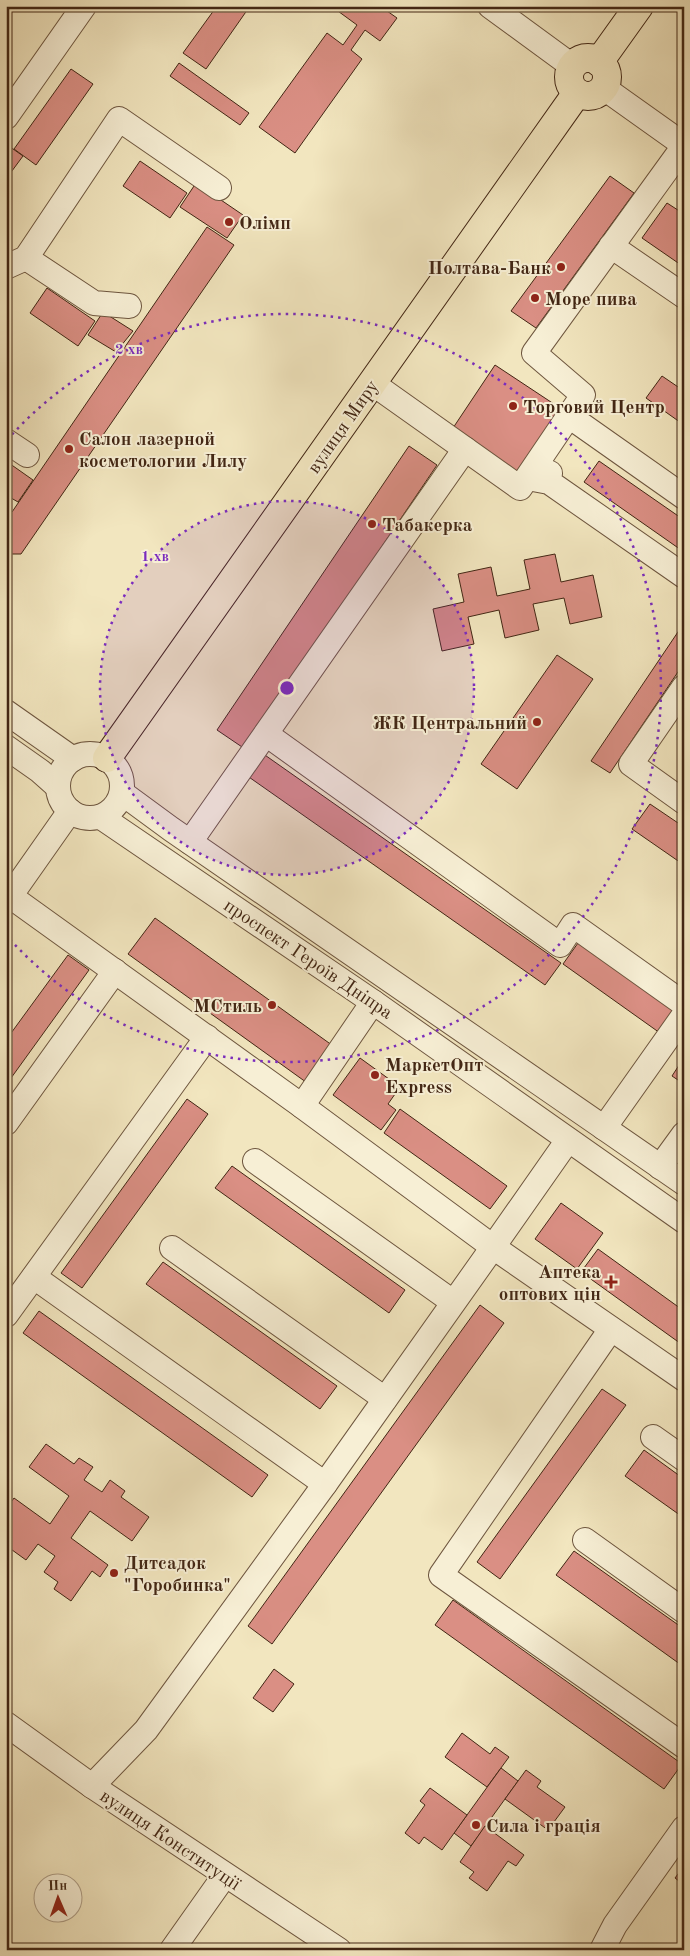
<svg xmlns="http://www.w3.org/2000/svg" width="690" height="1956" font-family="'Old Standard TT',serif">
	<style>
		.building { fill: #da8f84; stroke: #422614 }
		.lines { fill: none; stroke-linecap: round; stroke-linejoin: round }
		.minor-casing { stroke: #6e563f; stroke-width: 26 }
		.major-casing { stroke: #422614; stroke-width: 30 }
		.minor { stroke: #f7efd5; stroke-width: 24 }
		.major { stroke: #f2e6bf; stroke-width: 28 }
		.ring { fill: none; stroke: #7b2cbf; stroke-width: 2.5; stroke-dasharray: 2.5 5 }
		.poi-dot { fill: #8f2418; stroke: #f7efd5; stroke-width: 2 }
		.labels { text-anchor: middle; stroke-width: 4; stroke-linejoin: round; paint-order: stroke }
		.poi-label { font-size: 19px; font-weight: bold; fill: #422614; stroke: #f7efd5; text-anchor: start }
		.street-label { font-size: 19px; fill: #422614; stroke: #f7efd5 }
		.centre { fill: #7b2cbf; stroke: #f7efd5; stroke-width: 2.5 }
		.ring-label { font-size: 15px; text-anchor: middle; font-weight: bold; fill: #7b2cbf; stroke: #f7efd5; stroke-width: 4; stroke-linejoin: round; paint-order: stroke }
	</style>
	<rect width="100%" height="100%" fill="#f2e6bf"/>
	<filter id="stains"><feTurbulence type="fractalNoise" baseFrequency=".004" numOctaves="4"/><feColorMatrix values="0 0 0 0 .2 0 0 0 0 .09 0 0 0 0 .02 0 0 0 .5 -.17"/></filter>
	<radialGradient id="worn" r=".72"><stop offset=".6" stop-color="#630" stop-opacity="0"/><stop offset="1" stop-color="#630" stop-opacity=".3"/></radialGradient>
	<g class="building">
		<path d="M217,6H250L206,69L183,53Z"/>
		<path d="M331,6H380L397,18L380,41L365,30L351,50L362,59L295,153L259,127L327,33L343,45L357,25Z"/>
		<path d="M179,63L249,113L240,125L170,76Z"/>
		<path d="M71,69L93,84L36,165L14,149Z"/>
		<path d="M6,144L23,156L6,179Z"/>
		<path d="M140,161L187,193L170,218L123,186Z"/>
		<path d="M610,176L634,193L536,328L511,311Z"/>
		<path d="M196,183L243,215L227,238L180,207Z"/>
		<path d="M667,203L684,214V267L642,238Z"/>
		<path d="M207,227L234,245L21,554H6V508L12,512Z"/>
		<path d="M47,288L95,321L78,346L30,313Z"/>
		<path d="M103,312L133,331L116,352L88,335Z"/>
		<path d="M495,365L560,408L515,474L451,431Z"/>
		<path d="M662,376L684,391V425L646,398Z"/>
		<path d="M409,446L437,465L245,749L217,730Z"/>
		<path d="M6,461L33,480L18,502L6,495Z"/>
		<path d="M599,461L684,520V552L584,482Z"/>
		<path d="M555,554L561,582L593,575L602,617L570,624L564,598L533,604L539,630L505,638L499,610L468,617L474,644L442,651L433,609L464,602L458,574L491,567L497,596L530,589L524,560Z"/>
		<path d="M684,623V663L610,773L591,761Z"/>
		<path d="M557,655L593,679L517,789L481,764Z"/>
		<path d="M262,753L561,963L545,985L246,775Z"/>
		<path d="M650,804L684,827V865L632,829Z"/>
		<path d="M155,918L336,1048L310,1085L128,954Z"/>
		<path d="M578,943L676,1011L660,1033L563,964Z"/>
		<path d="M68,955L89,970L6,1085V1040Z"/>
		<path d="M360,1058L400,1087L388,1104L396,1110L381,1130L333,1095Z"/>
		<path d="M683,1059L684,1060V1084L672,1076Z"/>
		<path d="M187,1099L208,1114L82,1288L61,1273Z"/>
		<path d="M400,1109L507,1186L490,1209L384,1133Z"/>
		<path d="M232,1166L405,1290L389,1313L215,1188Z"/>
		<path d="M561,1203L603,1233L577,1269L535,1239Z"/>
		<path d="M598,1249L684,1311V1346L581,1272Z"/>
		<path d="M163,1262L337,1386L320,1409L146,1284Z"/>
		<path d="M480,1305L504,1323L272,1644L248,1626Z"/>
		<path d="M39,1311L268,1475L252,1497L23,1333Z"/>
		<path d="M602,1389L626,1405L500,1579L477,1562Z"/>
		<path d="M46,1444L74,1464L79,1458L93,1467L84,1480L102,1492L110,1480L125,1491L121,1497L149,1517L132,1541L90,1511L71,1538L108,1565L100,1577L92,1571L71,1601L54,1589L58,1582L44,1572L55,1556L38,1544L26,1560L8,1547L6,1550V1519L9,1515L6,1513V1509L14,1498L50,1524L69,1496L29,1467Z"/>
		<path d="M644,1450L684,1479V1518L625,1476Z"/>
		<path d="M574,1551L684,1629V1667L556,1575Z"/>
		<path d="M453,1600L682,1764L664,1789L435,1625Z"/>
		<path d="M274,1669L294,1684L273,1712L253,1698Z"/>
		<path d="M462,1733L490,1754L495,1747L509,1757L487,1787L445,1757Z"/>
		<path d="M501,1768L518,1781L471,1846L454,1833Z"/>
		<path d="M526,1770L541,1781L537,1787L565,1807L548,1830L505,1799Z"/>
		<path d="M430,1788L467,1815L442,1850L424,1837L419,1844L405,1833L425,1805L420,1801Z"/>
		<path d="M485,1826L524,1855L516,1866L508,1861L487,1891L469,1878L474,1872L460,1862Z"/>
		<path d="M684,1866V1885L675,1878Z"/>
	</g>
	<g class="lines">
		<g class="minor-casing">
			<g id="minor">
				<path d="M490,6L572,66"/>
				<path d="M604,88L684,145"/>
				<path d="M6,117L84,6"/>
				<path d="M611,246L684,296"/>
				<path d="M26,258L94,303L129,306"/>
				<path d="M6,267L26,258L119,119L219,188"/>
				<path d="M372,383L520,488L583,395L534,353L684,146"/>
				<path d="M569,416L684,497"/>
				<path d="M6,441L27,455"/>
				<path d="M549,482L550,473L535,467L533,479L549,482L684,576"/>
				<path d="M684,687L631,764L684,802"/>
				<path d="M6,712L73,759"/>
				<path d="M266,734L560,945L573,925L684,1004"/>
				<path d="M6,747L40,771L58,787"/>
				<circle cx="90" cy="786" r="32"/>
				<path d="M122,793L171,829L684,1183"/>
				<path d="M101,817L373,1002L684,1221"/>
				<path d="M190,842L465,449"/>
				<path d="M10,896L302,1106L373,1002"/>
				<path d="M6,902L70,811"/>
				<path d="M302,1106L493,1247L568,1140"/>
				<path d="M6,1123L115,971"/>
				<path d="M604,1128L684,1015"/>
				<path d="M255,1161L453,1302"/>
				<path d="M660,1167L684,1134"/>
				<path d="M172,1248L385,1399"/>
				<path d="M34,1277L325,1484"/>
				<path d="M6,1315L207,1037"/>
				<path d="M611,1329L441,1575L684,1746"/>
				<path d="M653,1437L684,1459"/>
				<path d="M585,1540L684,1611"/>
				<path d="M6,1724L92,1786L339,1950"/>
				<path d="M92,1786L146,1730L325,1484L493,1247L684,1379"/>
				<path d="M172,1950L225,1875"/>
				<path d="M602,1950L615,1925L684,1828"/>
			</g>
		</g>
		<g class="major-casing">
			<g id="major">
				<circle cx="588" cy="77" r="19"/>
				<path d="M599,62L639,6"/>
				<path d="M107,758L577,93"/>
			</g>
		</g>
		<use href="#minor" class="minor"/>
		<use href="#major" class="major"/>
	</g>
	<circle cx="287" cy="688" r="187" fill="#7b2cbf" fill-opacity=".12"/>
	<g class="ring">
		<circle cx="287" cy="688" r="187"/>
		<path d="M7 440A374 374 0 1 1 7 936"/>
	</g>
	<g class="poi-dot">
		<circle cx="229" cy="222" r="5"/>
		<circle cx="561" cy="267" r="5"/>
		<circle cx="535" cy="298" r="5"/>
		<circle cx="513" cy="406" r="5"/>
		<circle cx="69" cy="449" r="5"/>
		<circle cx="372" cy="524" r="5"/>
		<circle cx="537" cy="722" r="5"/>
		<circle cx="272" cy="1005" r="5"/>
		<circle cx="375" cy="1075" r="5"/>
		<path d="M608.5 1274.5h5v5h5v5h-5v5h-5v-5h-5v-5h5z"/>
		<circle cx="114" cy="1573" r="5"/>
		<circle cx="476" cy="1825" r="5"/>
	</g>
	<g class="labels">
		<g class="poi-label">
			<text x="239" y="229">Олімп</text>
			<text x="551" y="274" text-anchor="end">Полтава-Банк</text>
			<text x="545" y="305">Море пива</text>
			<text x="523" y="413">Торговий Центр</text>
			<text x="79" y="445">Салон лазерной<tspan x="79" dy="22">косметологии Лилу</tspan></text>
			<text x="382" y="531">Табакерка</text>
			<text x="527" y="729" text-anchor="end">ЖК Центральний</text>
			<text x="262" y="1012" text-anchor="end">МСтиль</text>
			<text x="385" y="1071">МаркетОпт<tspan x="385" dy="22">Express</tspan></text>
			<text x="601" y="1278" text-anchor="end">Аптека<tspan x="601" dy="22">оптових цін</tspan></text>
			<text x="124" y="1569">Дитсадок<tspan x="124" dy="22">"Горобинка"</tspan></text>
			<text x="486" y="1832">Сила і грація</text>
		</g>
		<g class="street-label">
			<text transform="translate(342 426) rotate(-55)" y="7">вулиця Миру</text>
			<text transform="translate(309 958) rotate(34)" y="7">проспект Героїв Дніпра</text>
			<text transform="translate(171 1839) rotate(34)" y="7">вулиця Конституції</text>
		</g>
	</g>
	<circle cx="287" cy="688" r="8" class="centre"/>
	<g class="ring-label">
		<text x="129" y="354">2 хв</text>
		<text x="155" y="561">1 хв</text>
	</g>
	<rect width="690" height="1956" fill="none" stroke="#f2e6bf" stroke-width="25"/>
	<rect x="8" y="8" width="675" height="1941" fill="none" stroke="#422614" stroke-width="2.5"/>
	<rect x="12" y="12" width="665" height="1931" fill="none" stroke="#422614"/>
	<g transform="translate(58 1898) rotate(358)"><circle r="24" fill="#f7efd5" stroke="#af9f88"/>
	<path d="M0-4L9 19L0 12L-9 19Z" fill="#8f2418"/>
	<text y="-8" font-size="14" font-weight="bold" text-anchor="middle" fill="#422614">Пн</text>
	</g>
	<rect width="100%" height="100%" filter="url(#stains)"/>
	<rect width="100%" height="100%" fill="url(#worn)"/>
</svg>
